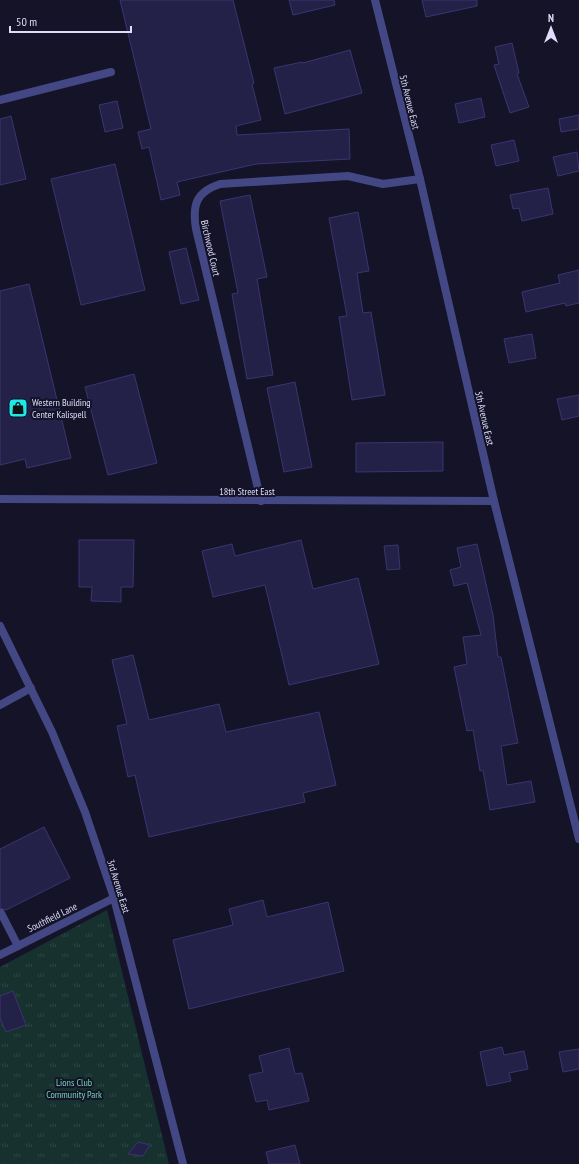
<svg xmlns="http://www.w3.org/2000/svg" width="579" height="1164" font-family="'PT Sans Narrow',sans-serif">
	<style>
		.park { fill: url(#park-tufts) }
		.building { fill: #242148; stroke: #3a3571 }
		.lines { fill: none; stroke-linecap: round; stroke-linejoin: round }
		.service { stroke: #434783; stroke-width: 8 }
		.minor { stroke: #434783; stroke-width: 8 }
		.tertiary { stroke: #434783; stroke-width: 8 }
		.labels { text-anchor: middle; stroke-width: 4; stroke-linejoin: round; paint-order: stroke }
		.street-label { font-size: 10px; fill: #dedefc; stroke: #141328 }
		.poi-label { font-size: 10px; fill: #dedefc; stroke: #141328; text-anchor: start }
		.park-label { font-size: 10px; fill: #6fd6b1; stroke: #141328 }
	</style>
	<defs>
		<pattern id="park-tufts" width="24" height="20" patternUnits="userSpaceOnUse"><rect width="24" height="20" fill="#17322e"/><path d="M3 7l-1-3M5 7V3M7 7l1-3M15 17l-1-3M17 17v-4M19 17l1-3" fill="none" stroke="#2d4643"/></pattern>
	</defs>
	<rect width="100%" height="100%" fill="#141328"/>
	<path class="park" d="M107,910L169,1164H0V967Z"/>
	<g class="building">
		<path d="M120,0H233L254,83L252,84L261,120L236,126L237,135L349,129L350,159L256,164L177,182L180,195L161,200L149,147L142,149L138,132L151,129Z"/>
		<path d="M289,0H334L335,5L293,15Z"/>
		<path d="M422,0H477V6L426,17Z"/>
		<path d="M512,43L519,73L517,74L529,107L510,113L494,65L499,64L495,47Z"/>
		<path d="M350,50L362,93L285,114L274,68L302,62L303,63Z"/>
		<path d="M481,98L485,117L459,123L455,104Z"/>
		<path d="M117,101L123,128L105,132L99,105Z"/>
		<path d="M579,115V129L561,132L559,119Z"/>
		<path d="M11,116L26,179L0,185V119Z"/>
		<path d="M514,140L519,161L496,166L491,145Z"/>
		<path d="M577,152L579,171L558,176L553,157Z"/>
		<path d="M115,164L145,290L81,305L51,179Z"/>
		<path d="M548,188L553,214L522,221L519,208L513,209L510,195Z"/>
		<path d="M250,195L267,277L257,279L273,375L247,379L232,294L238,293L220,201Z"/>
		<path d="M358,212L369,271L357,273L363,313L371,312L385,395L352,400L339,317L347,316L329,218Z"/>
		<path d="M186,248L199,300L181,304L169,252Z"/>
		<path d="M579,270V303L566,306L565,303L526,312L522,292L560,283L558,275Z"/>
		<path d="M29,284L71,458L27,468L25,459L0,465V291Z"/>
		<path d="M532,334L536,358L509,363L504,339Z"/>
		<path d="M134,374L157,463L108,475L85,387Z"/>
		<path d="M295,382L312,467L284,472L267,388Z"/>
		<path d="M579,395V416L562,420L557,399Z"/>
		<path d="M443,442V471L356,472V443Z"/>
		<path d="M79,540H134L133,587H121V602L91,601L92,587H79Z"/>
		<path d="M301,540L313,589L358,578L379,664L289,685L265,585L213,597L202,551L232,544L235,556Z"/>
		<path d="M477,544L493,615L498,657H501L518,743L501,746L507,785L531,781L535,802L490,810L483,770L480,771L473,730L467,731L454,667L467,664L463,637L481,635L467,583L454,586L450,570L461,567L457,548Z"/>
		<path d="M398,545L400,569L387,570L384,546Z"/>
		<path d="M133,655L149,720L219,704L226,732L319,712L336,785L303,793L305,802L149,837L135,775L128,777L117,726L127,724L112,660Z"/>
		<path d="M44,827L70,878L6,910L0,908V849Z"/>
		<path d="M263,900L267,917L328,902L344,971L189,1009L173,940L233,925L229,909Z"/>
		<path d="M13,991L26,1025L6,1032L0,1018V996Z"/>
		<path d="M502,1047L504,1055L524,1051L528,1069L509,1073L511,1081L487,1086L480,1052Z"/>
		<path d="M289,1048L295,1074L302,1073L309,1101L269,1110L267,1100L256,1102L249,1075L263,1072L259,1056Z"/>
		<path d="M579,1049V1069L563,1072L559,1052Z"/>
		<path d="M138,1142L150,1145L143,1156L128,1154Z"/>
		<path d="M295,1145L300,1164H269L266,1152Z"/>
	</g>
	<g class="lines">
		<g class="service">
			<path d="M0,100L111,72"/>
			<path d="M0,705L31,688"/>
			<path d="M1,913L18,946"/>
		</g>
		<g class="minor">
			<path d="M375,0L420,179L494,501L579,839"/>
			<path d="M0,499L494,501"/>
			<path d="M261,501L196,229C192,205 196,192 220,184L348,176L383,184L420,179"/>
			<path d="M0,955L114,898"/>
		</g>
		<path class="tertiary" d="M0,626L52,732L85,812L114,898L183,1164"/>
	</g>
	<defs>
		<g id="shop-square" transform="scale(1)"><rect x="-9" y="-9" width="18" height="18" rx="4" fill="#1ceae7" stroke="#141328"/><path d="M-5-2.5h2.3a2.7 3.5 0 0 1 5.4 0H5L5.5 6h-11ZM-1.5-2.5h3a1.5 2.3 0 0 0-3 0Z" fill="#111"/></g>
	</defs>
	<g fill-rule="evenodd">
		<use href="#shop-square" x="18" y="408"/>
	</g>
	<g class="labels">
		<g class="street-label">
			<text transform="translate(410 102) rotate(76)" y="4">5th Avenue East</text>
			<text transform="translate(211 248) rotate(77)" y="4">Birchwood Court</text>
			<text transform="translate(485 418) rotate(77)" y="4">5th Avenue East</text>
			<text x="247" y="495">18th Street East</text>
			<text transform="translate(119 886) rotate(73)" y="4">3rd Avenue East</text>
			<text transform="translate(52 917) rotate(-26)" y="4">Southfield Lane</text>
		</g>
		<g class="poi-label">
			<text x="32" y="406">Western Building<tspan x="32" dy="12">Center Kalispell</tspan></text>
		</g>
		<g class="park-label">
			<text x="74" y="1086">Lions Club<tspan x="74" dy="12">Community Park</tspan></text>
		</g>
	</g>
	<g transform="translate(551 28)" stroke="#141328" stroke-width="3" paint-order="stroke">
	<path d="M0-3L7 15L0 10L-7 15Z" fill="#dedefc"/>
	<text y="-6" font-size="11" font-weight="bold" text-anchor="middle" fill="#dedefc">N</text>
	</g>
	<path d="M10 26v6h121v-6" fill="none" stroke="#dedefc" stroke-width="2"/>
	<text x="16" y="26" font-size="12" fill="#dedefc" stroke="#141328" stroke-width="3" paint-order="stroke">50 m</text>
</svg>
